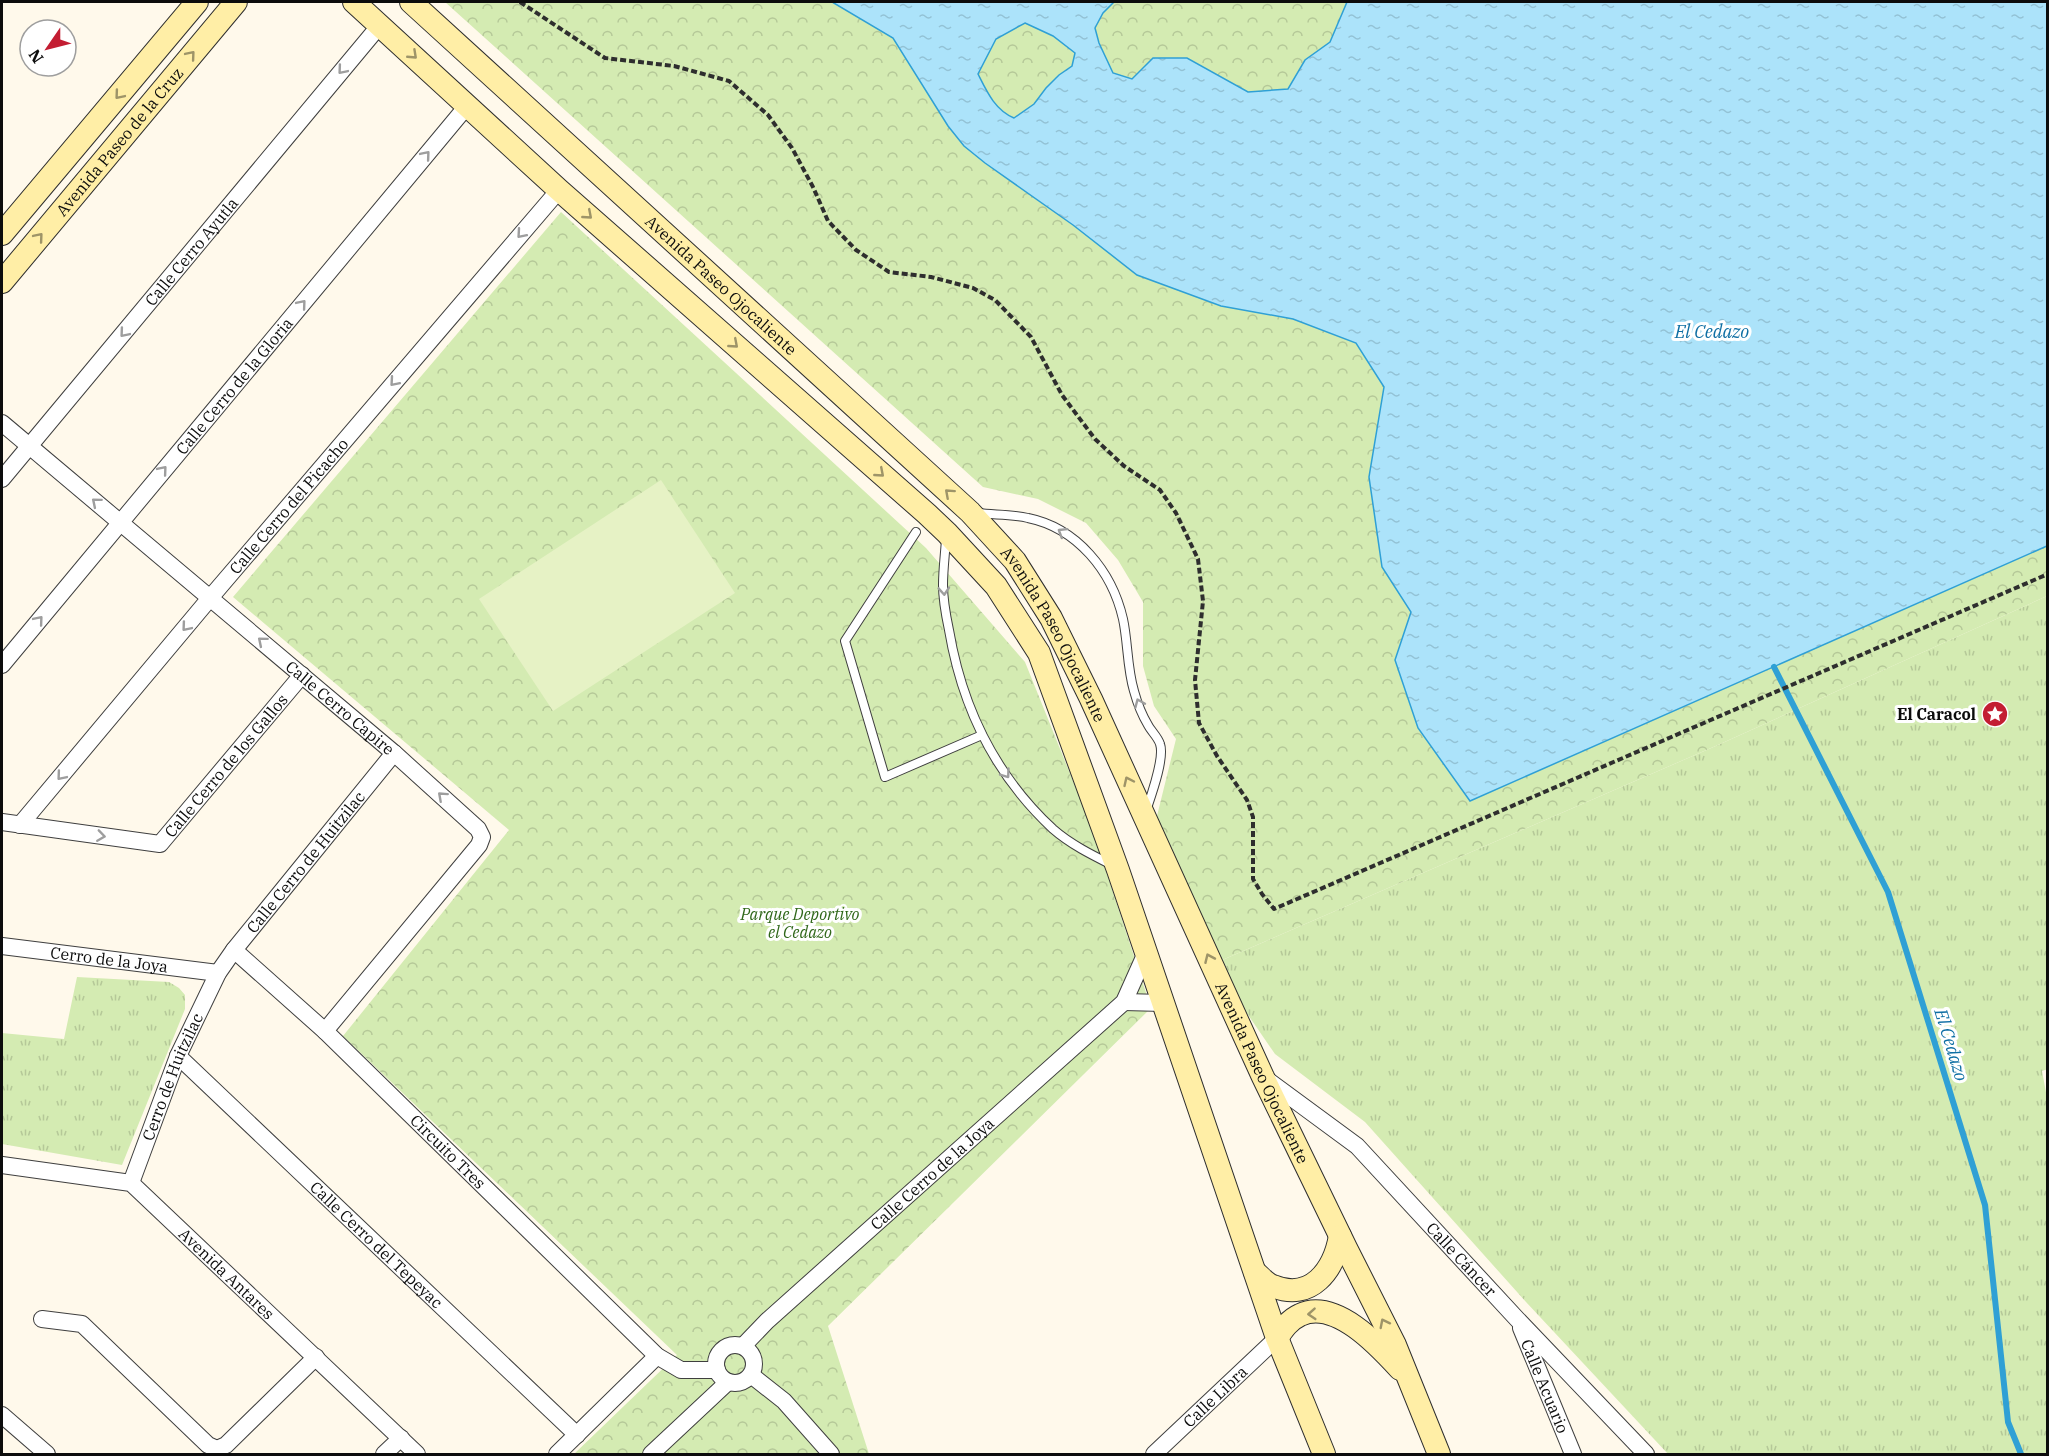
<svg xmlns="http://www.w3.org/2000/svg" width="2049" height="1456" font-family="'IBM Plex Serif',serif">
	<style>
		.grass { fill: url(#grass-tufts) }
		.park { fill: url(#park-crowns) }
		.pitch { fill: #e6f2c5 }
		.water { fill: url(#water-ripples); stroke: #2fa0d5; stroke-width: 1.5; fill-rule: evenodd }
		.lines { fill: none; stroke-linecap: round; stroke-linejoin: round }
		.stream { stroke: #2fa0d5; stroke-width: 6 }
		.lane-casing { stroke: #3f3f3f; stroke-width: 10 }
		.street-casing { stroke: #3f3f3f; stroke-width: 18 }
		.secondary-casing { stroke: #2e2e2e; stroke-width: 24 }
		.path { stroke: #2e2e2e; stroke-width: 4; stroke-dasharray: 6 3; stroke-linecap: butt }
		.lane { stroke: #fff; stroke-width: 8 }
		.street { stroke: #fff; stroke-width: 16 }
		.secondary { stroke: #ffeea6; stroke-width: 22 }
		.oneway { stroke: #9e9468 }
		.oneway2 { stroke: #9e9e9e }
		.labels { text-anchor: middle; stroke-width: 6; stroke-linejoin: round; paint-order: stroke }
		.street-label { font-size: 16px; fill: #0c0c0c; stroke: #fff }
		.poi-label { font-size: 16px; font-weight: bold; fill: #0c0c0c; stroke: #fff; text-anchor: end }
		.park-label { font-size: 16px; font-style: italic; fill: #2f6719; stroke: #fff }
		.water-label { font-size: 18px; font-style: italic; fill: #0f6fa4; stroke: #fff }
	</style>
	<defs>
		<pattern id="grass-tufts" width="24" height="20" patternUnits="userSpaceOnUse" patternTransform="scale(1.5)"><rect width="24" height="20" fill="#d4ebb2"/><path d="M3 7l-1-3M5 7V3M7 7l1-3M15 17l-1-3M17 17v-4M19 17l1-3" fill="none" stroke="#b5c898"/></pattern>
		<pattern id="park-crowns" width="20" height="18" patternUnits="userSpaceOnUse" patternTransform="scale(1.5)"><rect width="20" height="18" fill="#d4ebb2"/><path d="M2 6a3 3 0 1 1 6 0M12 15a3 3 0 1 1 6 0" fill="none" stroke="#b5c898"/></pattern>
		<pattern id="water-ripples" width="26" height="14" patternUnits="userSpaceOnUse" patternTransform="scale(1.5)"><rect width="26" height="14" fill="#ace3fa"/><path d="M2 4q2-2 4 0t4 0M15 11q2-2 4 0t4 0" fill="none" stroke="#93c2d5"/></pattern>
	</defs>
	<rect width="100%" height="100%" fill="#fff9eb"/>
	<g class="grass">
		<path d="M2047,596L2048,1069L2042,1071L2048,1103L2047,1454H1668L1526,1302L1365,1122L1275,1054L1213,964L1718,745Z"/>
		<path d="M77,977L169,982L179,988L185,995V1009L122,1165L2,1144V1033L64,1039Z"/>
	</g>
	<g class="park">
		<path d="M445,2H2047V596L1718,745L1213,964L1156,820L1176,739L1154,706L1143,666V602L1118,560L1086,523L1038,499L983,487Z"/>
		<path d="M561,212L926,548L1025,662L1092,828L1151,1008L828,1326L869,1454H574L677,1355L343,1036L509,830L233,597Z"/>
	</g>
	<path class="pitch" d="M661,480L735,593L553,711L479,599Z"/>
	<path class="water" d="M832,2H1114L1103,13L1095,28L1099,43L1113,73L1132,79L1153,58H1187L1248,92L1288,89L1305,60L1330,42L1347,2H2047V546L1470,801L1418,728L1395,660L1411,612L1382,567L1369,477L1384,387L1356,343L1293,319L1221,306L1137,275L1073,225L985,163L964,146L948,126L893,38ZM1025,23L1053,36L1075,53L1072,66L1059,75L1046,88L1034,104L1014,118C995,110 987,92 978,74L996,39Z"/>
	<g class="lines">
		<path class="stream" d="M1774,667L1888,892L1985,1205L2008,1422L2021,1454"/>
		<g class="lane-casing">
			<g id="lane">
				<path d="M978,513C994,515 1011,514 1028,518C1077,528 1112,571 1123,619C1128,642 1127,668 1134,691C1137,702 1142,715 1148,725C1151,731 1158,737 1160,744C1165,758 1151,796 1146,811"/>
				<path d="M916,532L845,641L885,777L982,735"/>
				<path d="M946,539C945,555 943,570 943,585C943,600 946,616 949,630C962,707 996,776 1053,829C1070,844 1092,855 1112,865"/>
			</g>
		</g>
		<g class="street-casing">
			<g id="street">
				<path id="s1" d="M2,423L394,753L478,829L482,837L479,845L325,1031"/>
				<path id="s2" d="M2,479L380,25"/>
				<path id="s3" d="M2,665L467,106"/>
				<path id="s4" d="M2,822L160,844L302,675"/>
				<path id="s5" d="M20,825L210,598L559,190"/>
				<path id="s6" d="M2,946L218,973"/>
				<path id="s7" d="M234,950L325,1031L657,1356L681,1370H717"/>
				<path d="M1124,1002L1163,1003"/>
				<path id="s8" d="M178,1056L577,1435"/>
				<path id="s9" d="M1266,1079L1357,1146L1517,1319L1646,1454"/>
				<path id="s10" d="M2,1165L131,1183L417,1454"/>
				<path id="s11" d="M131,1183L178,1056L218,973L234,950L394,753"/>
				<path d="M42,1319L82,1324L208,1445L217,1449L226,1445L316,1357"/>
				<path id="s12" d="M1521,1328L1573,1454"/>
				<circle cx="735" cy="1364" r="19"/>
				<path id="s13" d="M743,1346L767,1321L1124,1002L1145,955"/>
				<path d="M751,1375L784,1401L831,1454"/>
				<path d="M2,1415L47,1454"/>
				<path d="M384,1454L401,1438"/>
				<path d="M557,1454L657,1356"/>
				<path d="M651,1454L728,1382"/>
				<path id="s14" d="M1154,1454L1277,1338"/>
			</g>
		</g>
		<g class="secondary-casing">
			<g id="secondary">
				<path d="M354,2L559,190L927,514L947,533L996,586L1039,653L1118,870L1277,1338L1324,1454"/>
				<path id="s15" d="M411,2L970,512L1015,561L1051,618L1091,699L1263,1077L1346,1248L1395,1345L1439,1454"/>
				<path d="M2,234L197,2"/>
				<path id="s16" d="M2,282L236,2"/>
				<path d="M1255,1272C1260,1276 1266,1284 1273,1286C1311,1302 1334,1270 1340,1236"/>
				<path d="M1277,1338C1283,1329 1289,1320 1300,1315C1335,1298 1379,1346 1400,1369"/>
			</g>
		</g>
		<path class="path" d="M520,2L605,58L674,66L729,81L768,115L792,148L813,187L828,221L856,250L889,272L931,277L973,288L995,300L1031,337L1062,395L1095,439L1124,466L1160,490L1176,513L1198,559L1203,601L1195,680L1199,723L1217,756L1247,800L1253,817V879L1262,894L1274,909L2048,574"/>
		<use href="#lane" class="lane"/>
		<use href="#street" class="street"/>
		<use href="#secondary" class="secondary"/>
	</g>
	<defs><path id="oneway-chevron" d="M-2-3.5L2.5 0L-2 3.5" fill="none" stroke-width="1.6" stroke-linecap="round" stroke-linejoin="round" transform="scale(1.5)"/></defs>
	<g class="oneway">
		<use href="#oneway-chevron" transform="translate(191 55) rotate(-50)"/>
		<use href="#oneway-chevron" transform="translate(413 55) rotate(43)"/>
		<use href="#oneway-chevron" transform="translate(119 95) rotate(130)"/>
		<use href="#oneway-chevron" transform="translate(588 215) rotate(41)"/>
		<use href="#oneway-chevron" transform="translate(39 237) rotate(-50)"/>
		<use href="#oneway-chevron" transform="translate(734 344) rotate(41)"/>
		<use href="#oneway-chevron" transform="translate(880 473) rotate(41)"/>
		<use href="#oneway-chevron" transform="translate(949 493) rotate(-138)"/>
		<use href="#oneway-chevron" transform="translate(1128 781) rotate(-115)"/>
		<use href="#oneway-chevron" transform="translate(1209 958) rotate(-114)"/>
		<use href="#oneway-chevron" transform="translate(1312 1314) rotate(176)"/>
		<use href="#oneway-chevron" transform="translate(1384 1323) rotate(-117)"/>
	</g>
	<g class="oneway2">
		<use href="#oneway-chevron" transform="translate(342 70) rotate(130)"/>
		<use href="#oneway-chevron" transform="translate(426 155) rotate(-50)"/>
		<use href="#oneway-chevron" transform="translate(521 234) rotate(131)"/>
		<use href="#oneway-chevron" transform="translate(302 304) rotate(-50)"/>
		<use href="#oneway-chevron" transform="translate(124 333) rotate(130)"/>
		<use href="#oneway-chevron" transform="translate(394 382) rotate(131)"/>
		<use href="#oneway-chevron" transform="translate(163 470) rotate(-50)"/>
		<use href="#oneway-chevron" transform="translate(96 502) rotate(-140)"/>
		<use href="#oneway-chevron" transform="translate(1062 532) rotate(-148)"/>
		<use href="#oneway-chevron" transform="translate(944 591) rotate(86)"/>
		<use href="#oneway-chevron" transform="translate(39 620) rotate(-50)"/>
		<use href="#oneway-chevron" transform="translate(186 627) rotate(130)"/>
		<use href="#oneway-chevron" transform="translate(262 641) rotate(-140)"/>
		<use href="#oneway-chevron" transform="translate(1139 703) rotate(-113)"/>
		<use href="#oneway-chevron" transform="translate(1006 774) rotate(54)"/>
		<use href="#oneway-chevron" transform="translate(61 776) rotate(130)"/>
		<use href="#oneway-chevron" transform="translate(442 796) rotate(-138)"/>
		<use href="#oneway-chevron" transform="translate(101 836) rotate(8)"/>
	</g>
	<defs>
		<g id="sight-disc" transform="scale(1.35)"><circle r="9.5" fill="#c31d32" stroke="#fff"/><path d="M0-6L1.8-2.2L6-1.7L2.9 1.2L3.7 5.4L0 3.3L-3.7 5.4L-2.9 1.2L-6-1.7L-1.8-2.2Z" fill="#fff"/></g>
	</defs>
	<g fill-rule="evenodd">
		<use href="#sight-disc" x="1995" y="714"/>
	</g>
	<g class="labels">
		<g class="street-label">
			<text dy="6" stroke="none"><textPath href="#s16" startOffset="183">Avenida Paseo de la Cruz</textPath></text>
			<text dy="6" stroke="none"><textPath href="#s2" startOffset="296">Calle Cerro Ayutla</textPath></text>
			<text dy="6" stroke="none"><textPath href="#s15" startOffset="420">Avenida Paseo Ojocaliente</textPath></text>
			<text dy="6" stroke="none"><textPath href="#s3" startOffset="363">Calle Cerro de la Gloria</textPath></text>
			<text dy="6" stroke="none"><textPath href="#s5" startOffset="417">Calle Cerro del Picacho</textPath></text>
			<text dy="6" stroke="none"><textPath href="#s15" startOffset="906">Avenida Paseo Ojocaliente</textPath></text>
			<text dy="6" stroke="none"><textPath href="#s1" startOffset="442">Calle Cerro Capire</textPath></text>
			<text dy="6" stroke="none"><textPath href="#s4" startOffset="262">Calle Cerro de los Gallos</textPath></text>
			<text dy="6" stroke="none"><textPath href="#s11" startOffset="369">Calle Cerro de Huitzilac</textPath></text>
			<text dy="6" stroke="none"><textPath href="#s6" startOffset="108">Cerro de la Joya</textPath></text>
			<text dy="6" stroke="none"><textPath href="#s15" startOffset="1392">Avenida Paseo Ojocaliente</textPath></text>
			<text dy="6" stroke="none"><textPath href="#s11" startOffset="114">Cerro de Huitzilac</textPath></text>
			<text dy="6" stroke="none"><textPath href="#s7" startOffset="294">Circuito Tres</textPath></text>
			<text dy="6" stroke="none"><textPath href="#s13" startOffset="256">Calle Cerro de la Joya</textPath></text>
			<text dy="6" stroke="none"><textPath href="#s8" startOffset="274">Calle Cerro del Tepeyac</textPath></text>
			<text dy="6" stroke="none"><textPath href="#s9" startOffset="267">Calle Cáncer</textPath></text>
			<text dy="6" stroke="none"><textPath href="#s10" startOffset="262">Avenida Antares</textPath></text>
			<text dy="6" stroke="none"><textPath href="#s12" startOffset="63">Calle Acuario</textPath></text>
			<text dy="6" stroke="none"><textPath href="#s14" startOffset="84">Calle Libra</textPath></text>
		</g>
		<g class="poi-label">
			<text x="1976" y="720">El Caracol</text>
		</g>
		<g class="park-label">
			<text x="800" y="920">Parque Deportivo<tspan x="800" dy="18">el Cedazo</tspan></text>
		</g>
		<g class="water-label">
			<text x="1712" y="338">El Cedazo</text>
			<text transform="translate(1951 1045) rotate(73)" y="6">El Cedazo</text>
		</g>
	</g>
	<rect width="2049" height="1456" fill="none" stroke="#0c0c0c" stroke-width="6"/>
	<g transform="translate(48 48) rotate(235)"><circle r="28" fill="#ffffff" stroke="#9e9e9e" stroke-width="1.5"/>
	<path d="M0-4.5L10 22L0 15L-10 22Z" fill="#c31d32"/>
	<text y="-9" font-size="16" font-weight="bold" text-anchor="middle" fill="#0c0c0c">N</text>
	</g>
</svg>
